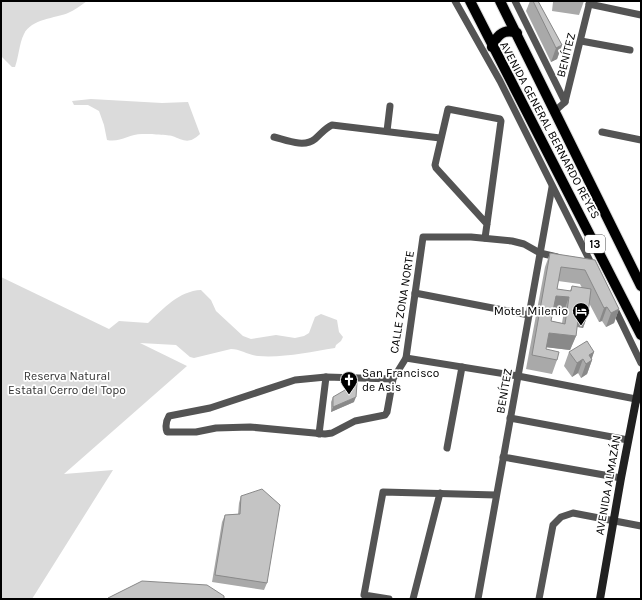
<svg xmlns="http://www.w3.org/2000/svg" width="642" height="600" font-family="Karla,sans-serif">
	<style>
		.green { fill: #dbdbdb }
		.lines { fill: none; stroke-linecap: round; stroke-linejoin: round }
		.primary-casing { stroke: #dbdbdb; stroke-width: 12 }
		.minor { stroke: #545454; stroke-width: 7 }
		.secondary { stroke: #212121; stroke-width: 8 }
		.primary { stroke: #000; stroke-width: 10 }
		.wall { fill: #a9a9a9; fill-rule: evenodd }
		.shaded-wall { fill: #898989 }
		.building { fill: #c4c4c4; stroke: #898989; fill-rule: evenodd }
		.labels { text-anchor: middle; stroke-width: 3.5; stroke-linejoin: round; paint-order: stroke }
		.shield { fill: #fff; stroke: #4c4c4c; stroke-width: 1 }
		.shield-label { font-size: 11px; font-weight: bold; fill: #000 }
		.street-label { font-size: 12px; fill: #000; stroke: #fff }
		.poi-label { font-size: 12px; fill: #000; stroke: #fff; text-anchor: end }
		.park-label { font-size: 12px; fill: #323232; stroke: #fff }
	</style>
	<rect width="100%" height="100%" fill="#fff"/>
	<g class="green">
		<path d="M1,1H87C81,5 75,10 68,13C56,18 31,19 24,34C19,44 19,56 15,67H12L1,56Z"/>
		<path d="M91,99L162,103L188,102L200,134C188,145 184,140 172,136C170,135 148,134 144,134C130,133 121,143 107,140L104,125L99,111L88,105H74L72,101Z"/>
		<path d="M1,277L109,329L119,321L148,323C164,308 179,291 201,290L211,300L216,311L243,336L251,339L276,335L295,338L304,336L309,333L315,317L321,314L337,320L339,332L343,337L341,341L336,345L335,348C310,352 283,358 258,356C248,355 240,349 231,349L194,358L190,357L176,345L140,343L187,366L64,474L113,470L32,599H1Z"/>
	</g>
	<g class="lines">
		<g class="primary-casing">
			<g id="primary">
				<path d="M470,1L641,335"/>
				<path d="M500,1L641,286"/>
				<path d="M492,47C497,35 504,28 517,33"/>
			</g>
		</g>
		<g class="minor">
			<path d="M455,1L500,81L593,267"/>
			<path d="M515,1L565,102"/>
			<path d="M589,4L641,15"/>
			<path d="M581,41L630,50"/>
			<path d="M555,111L565,102L590,1"/>
			<path d="M387,131L390,106"/>
			<path d="M602,132L641,140"/>
			<path d="M274,137C286,140 304,148 315,139C321,134 325,128 332,125L440,138"/>
			<path d="M485,238L487,224L501,121L500,119L448,109L435,165L436,168L487,224"/>
			<path d="M415,293L529,315"/>
			<path d="M614,307L641,363"/>
			<path d="M406,358L518,376L641,400"/>
			<path d="M393,379L326,377L295,380L210,408L169,416C166,421 165,426 167,432H196L216,428L250,427L325,434L332,433L355,421L385,415L387,412L393,379L406,358L423,237H471L512,241L524,244L540,253L557,257"/>
			<path d="M510,418L628,440"/>
			<path d="M319,434L326,377"/>
			<path d="M447,448L462,367"/>
			<path d="M503,457L621,478"/>
			<path d="M389,599L364,595L383,492L496,495"/>
			<path d="M413,599L440,493"/>
			<path d="M478,599L552,187"/>
			<path d="M539,599L553,525L561,517L573,513L641,526"/>
		</g>
		<path class="secondary" d="M600,599L621,478L641,375"/>
		<use href="#primary" class="primary"/>
	</g>
	<g class="wall">
		<path d="M530,1H538L562,45L557,59L551,62L526,11Z"/>
		<path d="M550,1H584L579,15L552,11L553,2Z"/>
		<path d="M550,253L595,260L619,309L614,323L606,327L602,321L599,322L589,303L588,314L583,328L577,327L576,336L570,350L546,347V349L557,360L552,374L526,369L545,267ZM558,281L580,284L582,288L572,286L570,291L557,289ZM553,310L564,311L562,323L551,321Z"/>
		<path d="M569,352H594L591,359L592,360L587,374L581,378L578,373L572,377L564,366Z"/>
		<path d="M333,397L354,402L331,412V402Z"/>
		<path d="M241,496L267,583L264,590L212,582L222,522L225,515L238,514L239,503Z"/>
	</g>
	<g class="shaded-wall">
		<path d="M562,45L557,59L551,62L556,48Z"/>
		<path d="M556,296L569,297L564,311L551,310Z"/>
		<path d="M607,307L602,321L599,322L604,308Z"/>
		<path d="M619,309L614,323L606,327L611,313Z"/>
		<path d="M579,312L588,314L583,328L574,326Z"/>
		<path d="M549,333L576,336L570,350L544,347Z"/>
		<path d="M594,352L591,361L592,360L587,374L581,378L589,355Z"/>
		<path d="M583,359L578,373L572,377L577,363Z"/>
		<path d="M356,397L354,402L331,412L333,407Z"/>
	</g>
	<g class="building">
		<path d="M533,1H538L562,45L556,48Z"/>
		<path d="M550,253L595,260L619,309L611,313L607,307L604,308L585,270L561,267L557,289L571,291L572,286L591,289L588,314L579,312L576,336L549,333L546,349L559,352L557,360L532,355ZM556,296L569,297L565,324L551,321Z"/>
		<path d="M587,341L594,352L589,355L592,360L586,364L583,359L577,363L569,352Z"/>
		<path d="M357,383L356,397L333,407V397Z"/>
		<path d="M262,489L280,505L267,583L215,575L225,515L240,514L241,496Z"/>
		<path d="M142,581L207,585L224,596V599H108V598Z"/>
	</g>
	<defs>
		<g id="hotel-pin" transform="scale(0.9)"><path d="M0 17L-7.5 6A9.5 9.5 0 1 1 7.5 6Z" fill="#000" stroke="#fff"/><path d="M-6-4.5h1.5V1H6V5H4.5V3h-9V5H-6ZM-4 0a1.8 1.8 0 1 1 3.6 0ZM.5 0V-2.5h3Q6-2.5 6 0Z" fill="#fff"/></g>
		<g id="church-pin" transform="scale(0.9)"><path d="M0 17L-7.5 6A9.5 9.5 0 1 1 7.5 6Z" fill="#000" stroke="#fff"/><path d="M-1.2-6h2.4v3.5h3.3v2.4h-3.3V6h-2.4V-.1h-3.3v-2.4h3.3Z" fill="#fff"/></g>
	</defs>
	<g fill-rule="evenodd">
		<use href="#hotel-pin" x="581" y="311"/>
		<use href="#church-pin" x="349" y="380"/>
	</g>
	<g class="labels">
		<rect class="shield" x="585" y="235" width="20" height="18" rx="3"/>
		<g class="shield-label">
			<text x="595" y="248">13</text>
		</g>
		<g class="street-label">
			<text transform="translate(566 55) rotate(-76)" y="4">BENÍTEZ</text>
			<text transform="translate(550 130) rotate(62)" y="4">AVENIDA GENERAL BERNARDO REYES</text>
			<text transform="translate(402 302) rotate(-81)" y="4">CALLE ZONA NORTE</text>
			<text transform="translate(504 391) rotate(-80)" y="4">BENÍTEZ</text>
			<text transform="translate(608 485) rotate(-80)" y="4">AVENIDA ALMAZÁN</text>
		</g>
		<g class="poi-label">
			<text x="568" y="315">Motel Milenio</text>
			<text x="362" y="377" text-anchor="start">San Francisco<tspan x="362" dy="14">de Asis</tspan></text>
		</g>
		<g class="park-label">
			<text x="67" y="380">Reserva Natural<tspan x="67" dy="14">Estatal Cerro del Topo</tspan></text>
		</g>
	</g>
	<rect width="642" height="600" fill="none" stroke="#000000" stroke-width="4"/>
</svg>
